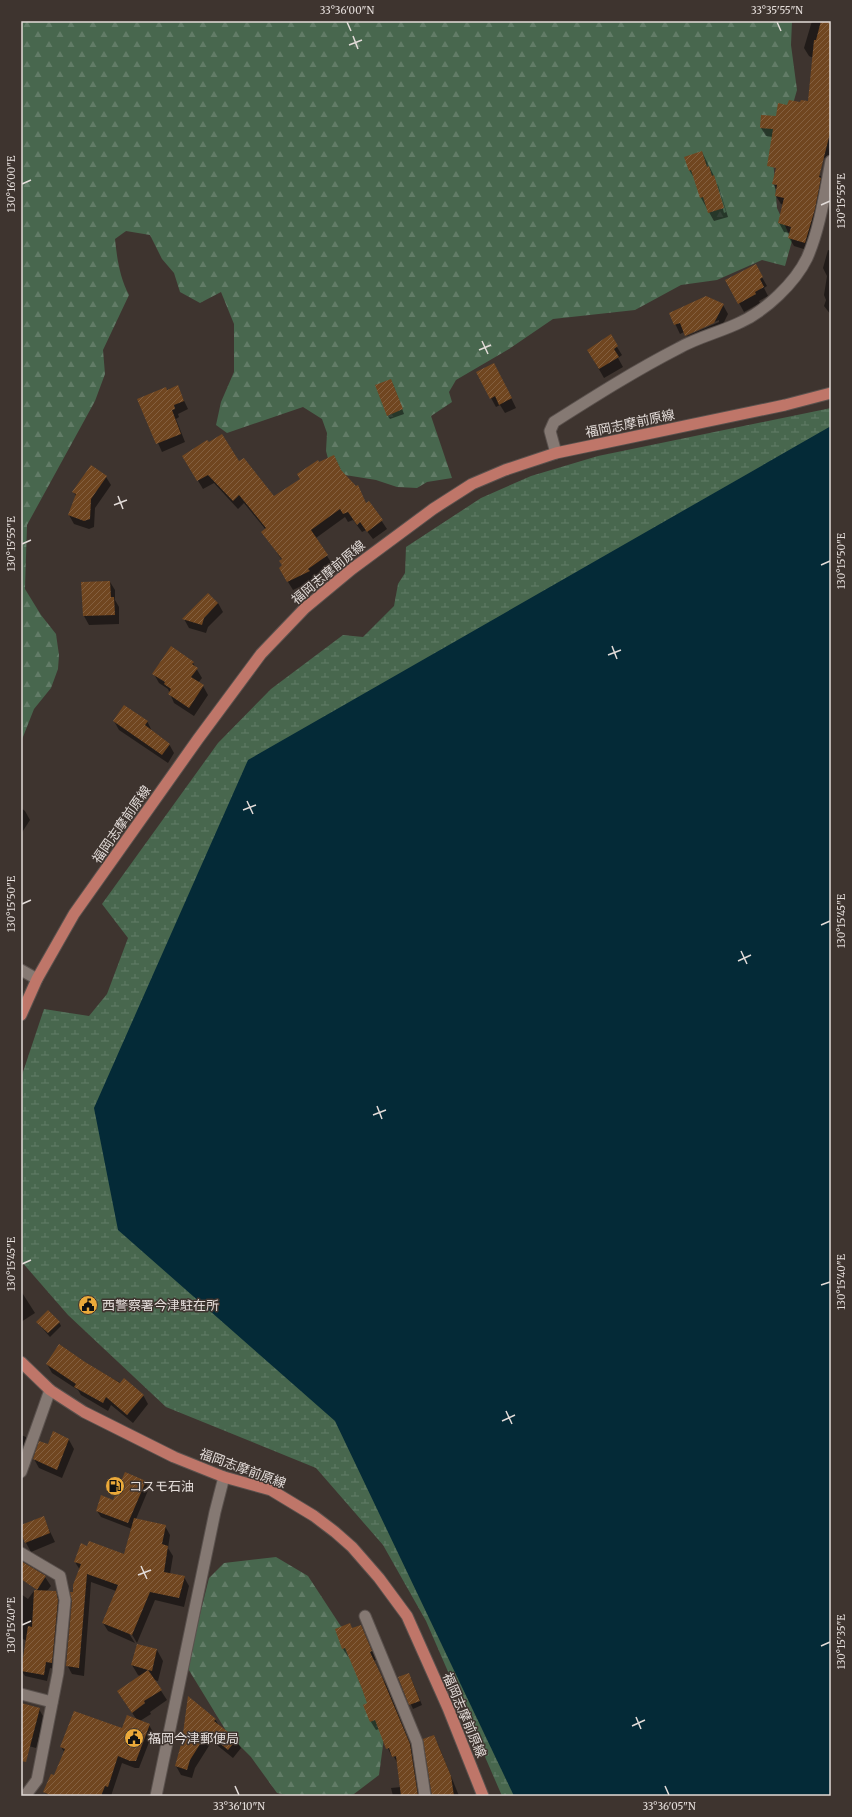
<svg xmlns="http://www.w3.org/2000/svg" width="852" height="1817" font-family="Merriweather,'Noto Sans JP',serif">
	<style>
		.forest { fill: url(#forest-firs) }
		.wetland { fill: url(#wetland-marsh) }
		.water { fill: #042a37 }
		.shadow { fill: #0007 }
		.building { fill: url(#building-hatch) }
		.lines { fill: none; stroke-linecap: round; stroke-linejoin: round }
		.minor-casing { stroke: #5a514d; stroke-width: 13 }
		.tertiary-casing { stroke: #5a514d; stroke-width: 13 }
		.primary-casing { stroke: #5a514d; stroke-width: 13 }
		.minor { stroke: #857973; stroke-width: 11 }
		.tertiary { stroke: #857973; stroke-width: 11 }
		.primary { stroke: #bf7669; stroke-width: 11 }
		.ticks { fill: none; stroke: #e3dcd9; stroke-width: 1.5 }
		.labels { text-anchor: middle; stroke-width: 3; stroke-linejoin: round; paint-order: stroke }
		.street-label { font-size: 13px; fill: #e3dcd9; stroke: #3e342f }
		.poi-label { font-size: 13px; fill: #e3dcd9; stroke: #3e342f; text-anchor: start }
		.neatline { fill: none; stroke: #e3dcd9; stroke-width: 1.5 }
		.ticks-label { font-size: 10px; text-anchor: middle; fill: #e3dcd9 }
	</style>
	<defs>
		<pattern id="forest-firs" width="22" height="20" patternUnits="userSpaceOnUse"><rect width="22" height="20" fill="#48674e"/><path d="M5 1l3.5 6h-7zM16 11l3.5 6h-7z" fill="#627c67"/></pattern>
		<pattern id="wetland-marsh" width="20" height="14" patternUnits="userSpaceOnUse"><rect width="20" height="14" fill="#48674e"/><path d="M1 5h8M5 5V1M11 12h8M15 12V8" fill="none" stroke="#627c67"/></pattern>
		<pattern id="building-hatch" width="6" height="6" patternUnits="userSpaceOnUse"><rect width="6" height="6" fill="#704620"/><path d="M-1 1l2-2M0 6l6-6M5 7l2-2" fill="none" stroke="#846040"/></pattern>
	</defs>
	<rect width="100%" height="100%" fill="#3e342f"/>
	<g class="forest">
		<path d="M21,21H792L791,45L797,90L789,118L772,147L777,208L792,241L785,266L762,260L717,280L681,285L635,310L553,319L509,349L456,380L449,392L452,402L431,416L452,478L427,482L417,488L397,487L376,480L339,474L330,466L326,451L327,433L322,419L303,407L227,433L216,425L221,402L234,372V324L221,292L200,303L180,292L174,273L162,259L150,235L126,231L115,239C117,259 120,278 129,295L103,350L105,374L95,401L27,525L25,589L41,615L56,634L59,655L58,669L51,688L34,709L21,742Z"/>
		<path d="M276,1557L308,1576L342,1628L384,1738L379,1775L354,1794L347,1796H290L277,1793L251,1757L228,1734L187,1667L209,1578L224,1563Z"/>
	</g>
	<path class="wetland" d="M831,408V563L728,1796H502L426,1621L383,1545L316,1468L166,1407L68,1315L21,1261V1078L44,1009L89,1016L107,994L128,938L102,904L218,743L271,689L343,635L363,637L394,606L398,584L405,573L406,547L481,498L531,476L598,456Z"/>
	<path class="water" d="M831,426V1796H514L335,1421L118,1230L94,1108L248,760Z"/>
	<g class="shadow">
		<path d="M812,21H831L830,159L777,148L772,137L766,136L761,128L777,117L788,106L809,102L813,58L809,56L804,48Z"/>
		<path d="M702,152L714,176L724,213L726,212L717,184L718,185L728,217L714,221L701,198L695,179L689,170Z"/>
		<path d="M777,166L821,176L825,185L810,251L794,246L789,238L790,233L784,232L779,223L784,205L781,204L776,196L777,191L773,184Z"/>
		<path d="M828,250L831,251V315L824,306L826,300L824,295L827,276L823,268Z"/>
		<path d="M755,265L767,286L764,288L768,296L759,301L760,303L744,312L739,303Z"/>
		<path d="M723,305L728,314L719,332L691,344L687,336L719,322V320L686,334L684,332L680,334L670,313Z"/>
		<path d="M610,336L622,355L618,358L623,367L604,378L588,350Z"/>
		<path d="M499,373L516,408L505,413L500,405L496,407L491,398Z"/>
		<path d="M393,384L404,414L390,419L387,415Z"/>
		<path d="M177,386L188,409L178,414L179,417L176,419L185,442L162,452L139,400Z"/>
		<path d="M334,456L343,474L362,495L366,504L369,502L387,529L373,539L366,530L362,532L353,520L348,522L345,517L316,538L332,564L312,578L314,580L293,590L285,577L282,560L263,532L266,530L244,503L238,509L214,483L203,489L188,464L239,463L274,497L301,479L319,463Z"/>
		<path d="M106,477L111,485L95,508L94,527L89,529L74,524L69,515L76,497L74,492Z"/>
		<path d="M110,582L115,590V600L119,607V624L89,625L84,616L82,583Z"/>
		<path d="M218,603L223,612L208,627L206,633L189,628L184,619Z"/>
		<path d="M171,648L193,663L202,678L198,683L203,686L208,695L194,716L174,703L168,689L159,683L154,674Z"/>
		<path d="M114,721H147L152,731L169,744L174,753L168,763L119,730Z"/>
		<path d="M21,808L25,811L30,820L21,834Z"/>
		<path d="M21,1291L35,1313L21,1322Z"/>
		<path d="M37,1322H59L61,1326L50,1337Z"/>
		<path d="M84,1363L143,1395L148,1404L133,1423L111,1405L108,1411L81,1395L78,1390L52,1373L47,1364Z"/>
		<path d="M21,1435L26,1437L30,1445L21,1471Z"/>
		<path d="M69,1440L74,1449L62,1478L39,1468L34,1459L49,1445Z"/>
		<path d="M145,1482L149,1488L136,1519L165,1526L170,1535L168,1548L173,1556L170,1574L184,1577L189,1586L184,1607L155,1600L137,1643L130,1631L128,1632L135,1643L108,1631L103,1623L116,1591L91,1582L84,1676L72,1674L67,1665L73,1593L80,1570L75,1562L125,1555L132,1529L101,1517L97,1511Z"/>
		<path d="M43,1517L55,1542L31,1552L26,1543L21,1526Z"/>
		<path d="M21,1561L45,1577L51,1586L47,1591L55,1592L59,1598L61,1607L55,1669L50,1668L47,1681L25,1676L21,1670L27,1641L21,1638V1594L28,1599L34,1591H38L21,1576Z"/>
		<path d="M361,1626L376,1660L373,1661L387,1686L414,1753L421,1796H393L391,1788L401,1787L398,1764L394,1757L401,1755L392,1757L379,1729L376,1730L371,1722L364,1706L368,1704L350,1656L348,1657L343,1649L336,1629H352Z"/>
		<path d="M137,1646L157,1650L163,1661L158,1681L154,1680L167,1700L150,1712L151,1714L140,1721L149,1725L153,1732L139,1768H135L122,1763L111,1796H47L45,1792L54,1776L65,1753L61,1747L122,1729L137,1720L118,1692L140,1676L138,1675L132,1665Z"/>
		<path d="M399,1678H411L422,1705L413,1709Z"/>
		<path d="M21,1704L39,1709L44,1718L36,1748L21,1744Z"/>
		<path d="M215,1719L219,1726L236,1740L241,1748L233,1758L212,1741L195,1768L192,1778L181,1775L176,1766Z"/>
		<path d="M433,1736L438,1744L459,1796H432Z"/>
	</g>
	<g class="building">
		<path d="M821,21H831V129L819,177L821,178L815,209L805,243L788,238L791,227L778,223L784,198L775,196L777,185L772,184L776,168L767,166L773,129L760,128L761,115L776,116L778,103L787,105L789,100L800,102L801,100L808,101L814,40H816Z"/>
		<path d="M702,151L707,167L709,166L712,176L714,175L724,208L708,213L703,197L700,198L691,170L689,171L684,157Z"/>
		<path d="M756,264L763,277L760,279L764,287L755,292L756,294L738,304L725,280Z"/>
		<path d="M706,296L724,304L714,323L685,336L680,323L674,325L669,313Z"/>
		<path d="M611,334L618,346L614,349L619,357L599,369L587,350Z"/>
		<path d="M494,363L512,398L499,405L495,396L490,399L476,372Z"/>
		<path d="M391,379L403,409L387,416L375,385Z"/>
		<path d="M178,385L184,401L174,405L175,409L172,410L181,434L156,444L137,399L166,387L167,390Z"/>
		<path d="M222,434L239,461L244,458L274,496L300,479L297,474L318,460L319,462L334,455L341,470L356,486L358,485L366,503L369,501L383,520L367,532L360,522L357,525L348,512L343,514L340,509L311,530L328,555L308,569L310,571L287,582L279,568L282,565L279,561L282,559L261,532L266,528L249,507L239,495L233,501L208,475L197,481L182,456L207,440L209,442Z"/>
		<path d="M91,465L107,476L91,499L90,519L84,521L68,515L76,494L72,492Z"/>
		<path d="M110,581L111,597H114L115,615L83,616L81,582Z"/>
		<path d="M208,593L218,603L204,618L202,625L182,619Z"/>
		<path d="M171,646L194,662L192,664L198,668L191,677L204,685L189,708L168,694L171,689L164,684L165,682L152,674Z"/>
		<path d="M124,705L148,721L145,725L170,744L162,755L113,721Z"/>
		<path d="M48,1310L60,1322L48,1333L36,1322Z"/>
		<path d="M59,1344L85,1362L120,1383L124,1378L144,1395L127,1415L106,1397L103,1403L74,1387L76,1384L46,1364Z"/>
		<path d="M53,1431L69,1439L57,1470L33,1459L39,1441L48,1444Z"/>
		<path d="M125,1472L146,1481L128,1523L96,1511L101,1495L113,1500Z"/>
		<path d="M44,1516L50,1533L25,1543L21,1533V1525Z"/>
		<path d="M134,1518L166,1525L162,1544L168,1546L164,1572L185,1576L179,1598L150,1592L132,1635L102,1623L118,1585L87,1574L79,1668L66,1666L72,1601L70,1592H73V1585L81,1564L74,1562L81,1543L87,1546L89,1541L124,1554Z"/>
		<path d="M21,1561L46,1576L37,1590L21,1579Z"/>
		<path d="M34,1590L56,1591L58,1600L52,1663L46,1662L44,1675L21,1671L28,1626L32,1627Z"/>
		<path d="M350,1623L352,1628L361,1625L372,1651L370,1652L382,1677L410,1744L418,1796H401L396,1756L392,1757L389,1748L386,1749L375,1720L370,1722L363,1705L367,1703L361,1686L345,1648L342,1649L335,1629Z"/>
		<path d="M137,1644L157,1649L152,1671L148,1670L162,1690L144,1701L145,1703L132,1713L117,1691L148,1670L131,1665Z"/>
		<path d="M409,1673L420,1701L409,1705L398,1677Z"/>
		<path d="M188,1696L216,1719L214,1721L237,1739L228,1750L207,1733L190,1760L187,1770L175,1766L182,1741Z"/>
		<path d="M21,1703L40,1708L26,1762L21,1761Z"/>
		<path d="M74,1711L122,1728L127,1715L150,1724L136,1761H130L118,1756L108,1787L105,1786L101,1796H52L43,1792L51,1774L54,1775L65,1749L60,1747Z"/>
		<path d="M434,1735L451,1776L454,1796H432L423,1739Z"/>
	</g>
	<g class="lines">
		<g class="minor-casing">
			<g id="minor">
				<path d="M556,453L550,431L554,422C595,396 636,370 679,348C698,337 721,332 741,322C765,311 795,283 807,258C820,229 825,192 831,161"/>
				<path d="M21,970L37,979"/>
				<path d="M21,1472L50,1390"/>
				<path d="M21,1553L60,1576L65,1600L58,1673L37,1780L25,1796"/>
				<path d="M365,1616L417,1742L425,1796"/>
				<path d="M21,1694L52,1702"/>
			</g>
		</g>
		<g class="tertiary-casing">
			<path id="tertiary" d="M156,1796L215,1512L224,1477"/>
		</g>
		<g class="primary-casing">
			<g id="primary">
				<path d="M21,1015L37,979L74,914L198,739L261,654L305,608L352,569L433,509L472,484L505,470L556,453L785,405L831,393"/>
				<path d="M21,1362L50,1390L84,1412L174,1457L224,1477L271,1490L314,1516L335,1532L352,1547L379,1578L407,1616L448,1708L483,1796"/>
			</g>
		</g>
		<use href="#minor" class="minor"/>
		<use href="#tertiary" class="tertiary"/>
		<use href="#primary" class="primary"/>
	</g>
	<path class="ticks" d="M347,22L351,31M777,22L781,31M353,36L358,49M349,45L362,40M22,184L31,180M821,205L830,201M482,341L488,354M479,350L491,345M118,496L123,509M114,505L127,500M22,544L31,540M821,565L830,561M612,646L617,659M608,655L621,650M247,801L253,814M243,810L256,805M22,904L31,900M821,925L830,921M741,951L747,964M738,961L751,955M377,1106L382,1119M373,1115L386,1110M22,1264L31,1260M821,1285L830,1282M506,1411L512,1424M502,1421L515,1415M141,1566L147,1579M138,1575L151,1570M22,1625L31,1621M821,1646L830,1642M636,1717L641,1729M632,1726L645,1720M235,1786L239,1795M665,1786L669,1795"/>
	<defs>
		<g id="civic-disc" transform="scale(1)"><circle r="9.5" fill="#eba939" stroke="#3e342f"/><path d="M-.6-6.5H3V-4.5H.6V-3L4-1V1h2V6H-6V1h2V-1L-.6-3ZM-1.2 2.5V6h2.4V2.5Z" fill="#111"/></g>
		<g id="fuel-disc" transform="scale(1)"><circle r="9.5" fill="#eba939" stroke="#3e342f"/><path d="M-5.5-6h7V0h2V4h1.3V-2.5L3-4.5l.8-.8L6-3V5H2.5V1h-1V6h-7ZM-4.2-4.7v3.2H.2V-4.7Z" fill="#111"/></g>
	</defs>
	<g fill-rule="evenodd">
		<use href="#civic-disc" x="88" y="1305"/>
		<use href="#fuel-disc" x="115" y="1486"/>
		<use href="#civic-disc" x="134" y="1738"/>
	</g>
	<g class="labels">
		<g class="street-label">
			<text transform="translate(630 423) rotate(-12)" y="5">福岡志摩前原線</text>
			<text transform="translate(328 572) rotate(-40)" y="5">福岡志摩前原線</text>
			<text transform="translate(121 824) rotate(-55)" y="5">福岡志摩前原線</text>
			<text transform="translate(243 1468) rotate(20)" y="5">福岡志摩前原線</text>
			<text transform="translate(465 1715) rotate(67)" y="5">福岡志摩前原線</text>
		</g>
		<g class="poi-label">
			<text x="102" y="1310">西警察署今津駐在所</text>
			<text x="129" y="1491">コスモ石油</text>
			<text x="148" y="1743">福岡今津郵便局</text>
		</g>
	</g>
	<rect width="852" height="1817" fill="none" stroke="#3e342f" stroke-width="44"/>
	<rect x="22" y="22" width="808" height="1773" class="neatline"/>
	<g class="ticks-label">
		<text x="347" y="14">33°36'00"N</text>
		<text x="777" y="14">33°35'55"N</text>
		<text transform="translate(11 184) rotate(-90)" y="4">130°16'00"E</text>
		<text transform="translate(841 201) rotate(-90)" y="4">130°15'55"E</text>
		<text transform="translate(11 544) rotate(-90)" y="4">130°15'55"E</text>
		<text transform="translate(841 561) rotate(-90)" y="4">130°15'50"E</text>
		<text transform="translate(11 904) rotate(-90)" y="4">130°15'50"E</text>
		<text transform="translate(841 921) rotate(-90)" y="4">130°15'45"E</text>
		<text transform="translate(11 1264) rotate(-90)" y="4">130°15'45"E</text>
		<text transform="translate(841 1282) rotate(-90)" y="4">130°15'40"E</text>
		<text transform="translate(11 1625) rotate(-90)" y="4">130°15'40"E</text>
		<text transform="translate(841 1642) rotate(-90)" y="4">130°15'35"E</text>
		<text x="239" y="1810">33°36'10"N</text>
		<text x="669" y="1810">33°36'05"N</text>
	</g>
</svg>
